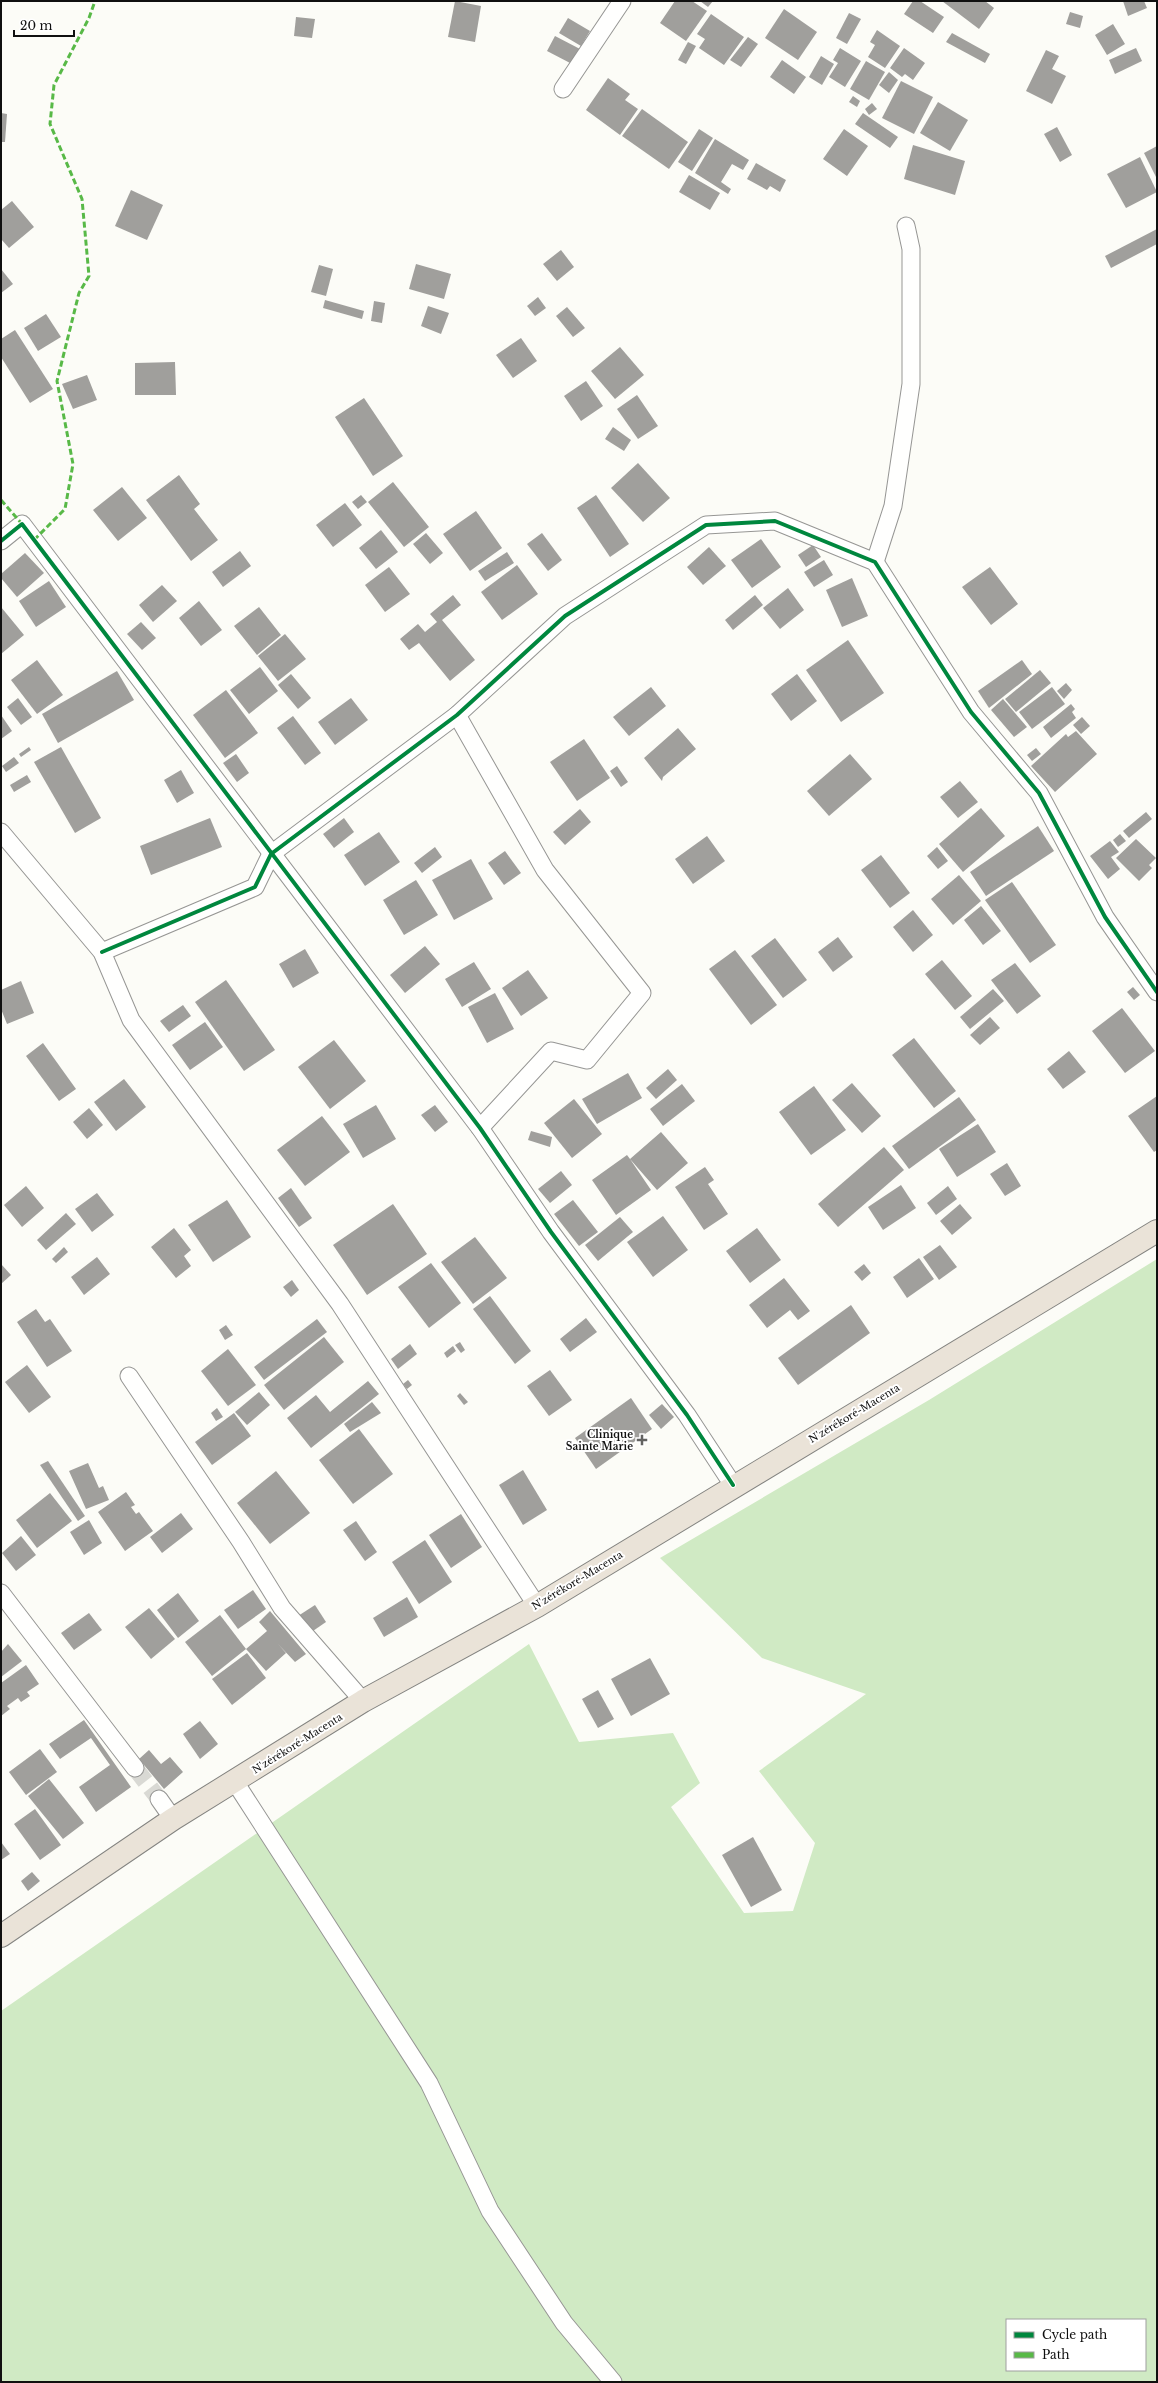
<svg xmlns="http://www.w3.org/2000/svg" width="1158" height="2383" font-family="'Libre Baskerville',serif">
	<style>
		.forest { fill: #d0eac4; fill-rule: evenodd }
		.building { fill: #a09f9c }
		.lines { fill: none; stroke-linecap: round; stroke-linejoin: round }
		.street-tunnel { stroke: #d9d9d4; stroke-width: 17; stroke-dasharray: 17 8; stroke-linecap: butt }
		.street-casing { stroke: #969694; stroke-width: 19 }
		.highway-casing { stroke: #848481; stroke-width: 24 }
		.street { stroke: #fffffe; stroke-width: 17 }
		.highway { stroke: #eae3d8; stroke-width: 22 }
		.quiet { stroke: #58b947; stroke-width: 3; stroke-dasharray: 6 3; stroke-linecap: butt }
		.cycleway-casing { stroke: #fff; stroke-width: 6 }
		.cycleway { stroke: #00873e; stroke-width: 4 }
		.poi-dot { fill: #636361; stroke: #fff; stroke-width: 1.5 }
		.labels { text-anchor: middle; stroke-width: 4; stroke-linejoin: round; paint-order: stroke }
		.street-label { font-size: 10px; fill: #101010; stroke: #fff }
		.poi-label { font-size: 10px; font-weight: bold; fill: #101010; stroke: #fff; text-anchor: end }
	</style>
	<rect width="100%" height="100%" fill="#fcfcf7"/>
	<path class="forest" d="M1157,1259V2382H1V2011L529,1644L579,1742L673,1733L700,1783L671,1807L744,1913L793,1911L815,1843L759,1771L866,1694L762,1658L660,1558L929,1400ZM1007,2320H1145V2370H1007Z"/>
	<g class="building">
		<path d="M455,1L481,6L475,42L448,37Z"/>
		<path d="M675,1H692L707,11L686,41L660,23Z"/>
		<path d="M700,1H713L708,7Z"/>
		<path d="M913,1H920L944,17L933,33L904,14Z"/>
		<path d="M942,1H985L994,8L979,29Z"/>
		<path d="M1123,1H1144L1147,8L1128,16Z"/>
		<path d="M784,9L817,32L798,60L765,38Z"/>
		<path d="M1070,12L1083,16L1080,28L1066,24Z"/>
		<path d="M849,13L861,19L847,44L836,38Z"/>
		<path d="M711,14L744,37L724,65L699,48L705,39L697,34Z"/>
		<path d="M296,17L315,19L312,38L294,36Z"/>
		<path d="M568,18L590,31L581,46L559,33Z"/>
		<path d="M1113,24L1125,44L1107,55L1095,35Z"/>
		<path d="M877,30L900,46L885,68L868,57L875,45L870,42Z"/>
		<path d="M952,33L990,54L985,63L946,42Z"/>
		<path d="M555,36L580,49L572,64L547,51Z"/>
		<path d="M748,37L758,44L741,67L730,60Z"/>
		<path d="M688,42L696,46L686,64L678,60Z"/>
		<path d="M840,48L861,61L845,87L829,77L838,63L833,60Z"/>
		<path d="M904,48L925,63L913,80L905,74L902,77L890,68Z"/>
		<path d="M1136,48L1142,61L1115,74L1109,60Z"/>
		<path d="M1046,50L1059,56L1052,69L1066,76L1052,104L1026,91Z"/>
		<path d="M821,56L834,64L822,85L809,77Z"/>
		<path d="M782,60L806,77L794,94L770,77Z"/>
		<path d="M866,61L885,72L869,100L850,89Z"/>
		<path d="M889,72L898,80L889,93L879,85Z"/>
		<path d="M608,78L630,94L625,100L638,109L620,135L586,110Z"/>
		<path d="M901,81L933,97L914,134L882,118Z"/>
		<path d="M853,96L860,101L857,107L849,102Z"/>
		<path d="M938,102L968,120L950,151L920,133Z"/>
		<path d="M872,103L877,109L869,115L865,109Z"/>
		<path d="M642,109L688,142L669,169L622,136Z"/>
		<path d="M1,113L7,114L5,142H1Z"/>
		<path d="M863,113L898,137L890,148L855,124Z"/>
		<path d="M1057,127L1072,155L1060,162L1044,134Z"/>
		<path d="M699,129L713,138L692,171L678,162Z"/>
		<path d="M844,129L868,146L847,176L823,159Z"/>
		<path d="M715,139L749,160L743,170L732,164L721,182L731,189L728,194L695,173Z"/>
		<path d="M913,145L965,161L955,195L904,179Z"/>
		<path d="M1157,146V179L1144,153Z"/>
		<path d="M1140,157L1157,192L1126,208L1107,174Z"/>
		<path d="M756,163L786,180L780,192L770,186L767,190L747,179Z"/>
		<path d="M689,175L720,193L710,210L679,192Z"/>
		<path d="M131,190L163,205L147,240L115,226Z"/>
		<path d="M12,201L34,227L9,248L1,239V210Z"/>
		<path d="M1157,229V244L1111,268L1105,256Z"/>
		<path d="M561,250L574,267L557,281L543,264Z"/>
		<path d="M416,264L451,274L444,299L409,289Z"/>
		<path d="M319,265L333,269L326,296L311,292Z"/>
		<path d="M1,269L13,284L1,293Z"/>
		<path d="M538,297L546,308L535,316L527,306Z"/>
		<path d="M325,300L364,311L362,319L323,308Z"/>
		<path d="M374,301L385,303L382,323L371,321Z"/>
		<path d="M428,306L449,313L441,334L421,326Z"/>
		<path d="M567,307L585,328L573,337L556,316Z"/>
		<path d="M46,314L61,337L38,351L24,328Z"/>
		<path d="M15,330L53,389L30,403L1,357V339Z"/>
		<path d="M521,338L537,361L513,378L496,355Z"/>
		<path d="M620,347L644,375L615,399L591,371Z"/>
		<path d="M175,362L176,395H135V363Z"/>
		<path d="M87,375L97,400L73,409L62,384Z"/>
		<path d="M586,381L603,406L581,421L564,396Z"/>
		<path d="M637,395L658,426L638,439L617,409Z"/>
		<path d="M364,398L403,456L373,476L335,417Z"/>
		<path d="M613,427L631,440L624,451L605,439Z"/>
		<path d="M638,463L670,498L643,522L611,488Z"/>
		<path d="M179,475L200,504L194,509L218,540L191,561L146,500Z"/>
		<path d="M393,482L429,527L404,547L368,502Z"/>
		<path d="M122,487L147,518L118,541L93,510Z"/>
		<path d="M361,495L367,502L358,509L352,502Z"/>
		<path d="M596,495L629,544L610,557L577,508Z"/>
		<path d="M345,503L362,525L333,547L316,525Z"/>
		<path d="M476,511L502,548L470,571L443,534Z"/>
		<path d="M381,530L398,552L376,569L359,548Z"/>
		<path d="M426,533L443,553L430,564L413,544Z"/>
		<path d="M542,533L562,560L548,571L527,544Z"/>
		<path d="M761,539L781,567L752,588L731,560Z"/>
		<path d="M813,545L821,557L806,567L798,555Z"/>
		<path d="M709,547L726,566L703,585L687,567Z"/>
		<path d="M240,551L251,566L223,587L212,572Z"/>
		<path d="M507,552L514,563L485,581L478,571Z"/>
		<path d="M25,553L44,573L17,597L1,578V574Z"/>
		<path d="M824,560L833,575L814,587L804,572Z"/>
		<path d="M517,565L538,594L502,620L481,592Z"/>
		<path d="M389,567L410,594L385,612L365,585Z"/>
		<path d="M990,567L1018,604L991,625L962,587Z"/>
		<path d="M852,578L868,616L842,627L826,590Z"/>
		<path d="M49,581L66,607L36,627L19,601Z"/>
		<path d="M162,585L177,601L153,622L139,605Z"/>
		<path d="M788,588L804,610L780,629L763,608Z"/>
		<path d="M453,595L461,605L442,620L475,660L450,681L419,643L409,650L400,639L418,624L425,632L437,622L430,614Z"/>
		<path d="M755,595L763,605L733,630L725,620Z"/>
		<path d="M199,601L222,630L201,646L179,618Z"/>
		<path d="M1,607L24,635L1,654Z"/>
		<path d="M259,607L281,635L257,655L234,626Z"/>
		<path d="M141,622L156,638L142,650L127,634Z"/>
		<path d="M285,634L306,659L278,681L258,656Z"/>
		<path d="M848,640L884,693L841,722L806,670Z"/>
		<path d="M37,660L63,695L37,714L11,680Z"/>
		<path d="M1022,660L1032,674L989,708L978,691Z"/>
		<path d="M260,667L278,691L249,714L230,690Z"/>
		<path d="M1040,670L1051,683L1016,712L1005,699Z"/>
		<path d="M117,671L134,700L58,743L42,714Z"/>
		<path d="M291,674L311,698L298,709L278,685Z"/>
		<path d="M797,674L817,701L791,721L771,694Z"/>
		<path d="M1066,683L1072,690L1064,699L1057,691Z"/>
		<path d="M651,687L666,706L629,736L613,717Z"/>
		<path d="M1052,687L1065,704L1032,729L1019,712Z"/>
		<path d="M226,690L258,733L225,758L193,715Z"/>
		<path d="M18,698L32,717L21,725L7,707Z"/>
		<path d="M351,698L368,720L335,745L318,722Z"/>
		<path d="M1003,699L1027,727L1014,737L991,710Z"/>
		<path d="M1071,704L1075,709L1072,712L1076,718L1051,738L1043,727Z"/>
		<path d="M1,715L12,731L1,739Z"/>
		<path d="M293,716L321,753L305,765L277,728Z"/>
		<path d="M1082,717L1090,726L1081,734L1073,725Z"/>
		<path d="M678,728L696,749L663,777L662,781L644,758Z"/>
		<path d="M1076,731L1097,754L1055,792L1031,766L1066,734L1068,737Z"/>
		<path d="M584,739L610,778L577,801L550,762Z"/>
		<path d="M29,747L31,750L21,757L19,754Z"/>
		<path d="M61,747L101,818L75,833L34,762Z"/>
		<path d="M1036,748L1041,754L1032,761L1027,755Z"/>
		<path d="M236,754L249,773L237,782L223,763Z"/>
		<path d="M850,754L872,779L829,816L807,791Z"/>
		<path d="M14,757L19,763L6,772L2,766Z"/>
		<path d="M617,766L628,782L621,787L610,771Z"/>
		<path d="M181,770L194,793L177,803L164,780Z"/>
		<path d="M27,775L31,782L14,792L10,785Z"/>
		<path d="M960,781L978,802L958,818L940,797Z"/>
		<path d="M981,808L1005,836L963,872L939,844Z"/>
		<path d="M580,809L591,822L565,845L553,832Z"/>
		<path d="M1146,812L1152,819L1129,838L1123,831Z"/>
		<path d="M210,818L222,847L151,875L140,846Z"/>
		<path d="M344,818L354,832L334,848L323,834Z"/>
		<path d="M1038,826L1054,851L986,896L970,872Z"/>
		<path d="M379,832L400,862L365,886L344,855Z"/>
		<path d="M1120,834L1126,841L1118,847L1113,840Z"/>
		<path d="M707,836L725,861L693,884L675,859Z"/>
		<path d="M1136,839L1156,858L1149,865L1152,868L1139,881L1116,858Z"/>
		<path d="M1110,841L1119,852L1111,857L1120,869L1108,879L1090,856Z"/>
		<path d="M435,847L442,857L422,873L414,863Z"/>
		<path d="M937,847L948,861L938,869L927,856Z"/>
		<path d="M505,851L521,873L504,885L488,863Z"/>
		<path d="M881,855L910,893L890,908L861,870Z"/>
		<path d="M471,859L493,899L454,920L432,880Z"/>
		<path d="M959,875L981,901L953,925L931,899Z"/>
		<path d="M416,880L438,915L404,935L383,900Z"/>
		<path d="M1012,882L1056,945L1030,963L985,900Z"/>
		<path d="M981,906L1001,931L983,945L964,920Z"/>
		<path d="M913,910L933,935L913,952L893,927Z"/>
		<path d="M838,937L853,957L833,972L818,952Z"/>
		<path d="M775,938L807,980L783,998L751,956Z"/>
		<path d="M425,946L440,964L405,993L390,975Z"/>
		<path d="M305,949L319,973L293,988L279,964Z"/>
		<path d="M735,950L777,1005L751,1025L709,969Z"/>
		<path d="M942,960L972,996L955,1010L925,974Z"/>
		<path d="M474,962L491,989L462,1007L445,979Z"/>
		<path d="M1015,963L1041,996L1017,1014L991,980Z"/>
		<path d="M528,970L548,998L521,1016L502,988Z"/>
		<path d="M226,980L275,1050L244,1071L195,1002Z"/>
		<path d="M21,981L34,1013L7,1024L1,1009V990Z"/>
		<path d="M1133,987L1140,995L1134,1000L1127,992Z"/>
		<path d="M993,989L1004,1001L970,1029L960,1017Z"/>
		<path d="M495,993L514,1029L487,1043L468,1007Z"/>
		<path d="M183,1005L191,1016L169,1032L160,1021Z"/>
		<path d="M1122,1008L1155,1051L1125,1073L1092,1031Z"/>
		<path d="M990,1017L1000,1028L980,1045L970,1035Z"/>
		<path d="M205,1022L223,1047L190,1070L172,1045Z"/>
		<path d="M914,1038L956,1091L934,1108L892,1055Z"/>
		<path d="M334,1040L366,1081L330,1109L298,1067Z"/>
		<path d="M43,1043L76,1089L59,1101L26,1056Z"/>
		<path d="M1069,1051L1086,1072L1063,1089L1047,1069Z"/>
		<path d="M668,1069L677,1080L656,1099L646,1088Z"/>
		<path d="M628,1073L642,1098L597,1124L582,1099Z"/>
		<path d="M124,1079L146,1107L116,1131L94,1102Z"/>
		<path d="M852,1083L881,1116L862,1133L832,1100Z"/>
		<path d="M682,1084L695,1101L663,1126L650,1109Z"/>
		<path d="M814,1086L846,1130L811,1155L779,1112Z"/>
		<path d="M1157,1096V1150L1154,1152L1128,1116Z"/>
		<path d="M959,1097L976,1120L909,1169L892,1146Z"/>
		<path d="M574,1099L602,1134L572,1158L544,1123Z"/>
		<path d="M376,1105L396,1139L363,1158L343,1124Z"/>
		<path d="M435,1105L448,1122L435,1132L421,1115Z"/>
		<path d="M89,1108L103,1125L87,1139L73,1122Z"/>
		<path d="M322,1116L350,1152L305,1186L277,1150Z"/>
		<path d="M978,1124L996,1152L957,1177L939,1149Z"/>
		<path d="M531,1131L552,1137L550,1147L528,1140Z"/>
		<path d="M661,1132L688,1163L657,1190L630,1159L651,1190L616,1215L592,1180L627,1155L630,1159Z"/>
		<path d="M884,1147L904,1170L838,1227L818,1204Z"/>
		<path d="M1007,1163L1021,1186L1005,1196L990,1174Z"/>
		<path d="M705,1167L714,1180L708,1184L728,1214L704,1230L675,1187Z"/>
		<path d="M561,1171L572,1185L550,1203L538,1189Z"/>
		<path d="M901,1185L916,1208L883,1230L868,1207Z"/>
		<path d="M26,1186L44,1208L22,1227L4,1205Z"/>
		<path d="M948,1186L957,1199L936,1215L927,1203Z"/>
		<path d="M291,1188L312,1218L299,1227L278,1198Z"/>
		<path d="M97,1193L114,1215L92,1232L75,1209Z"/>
		<path d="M227,1200L251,1237L213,1262L188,1225Z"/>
		<path d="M573,1200L598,1232L579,1246L554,1214Z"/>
		<path d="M393,1204L427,1254L367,1295L333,1245Z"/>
		<path d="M960,1204L972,1218L952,1235L940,1221Z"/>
		<path d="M66,1213L76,1224L46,1250L37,1240Z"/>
		<path d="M663,1216L688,1250L653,1277L627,1242Z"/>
		<path d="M620,1217L633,1232L598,1261L585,1245Z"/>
		<path d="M174,1228L191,1250L184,1256L191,1266L176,1278L151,1247Z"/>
		<path d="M757,1228L781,1260L750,1283L726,1251Z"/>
		<path d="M475,1237L507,1278L473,1304L441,1262Z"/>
		<path d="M940,1245L957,1267L939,1280L923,1257Z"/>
		<path d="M64,1247L68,1252L56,1263L52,1259Z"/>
		<path d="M97,1257L110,1274L84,1295L71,1277Z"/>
		<path d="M919,1258L934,1279L907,1298L893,1277Z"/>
		<path d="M431,1263L461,1303L429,1328L398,1287Z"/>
		<path d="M1,1264L11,1275L1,1284Z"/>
		<path d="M864,1264L871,1273L862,1281L854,1272Z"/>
		<path d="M784,1278L810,1311L798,1320L790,1310L767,1328L749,1305Z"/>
		<path d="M292,1280L299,1290L291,1297L283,1287Z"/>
		<path d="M490,1296L531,1351L515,1364L473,1309Z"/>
		<path d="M851,1305L870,1333L798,1385L778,1358Z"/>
		<path d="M36,1309L45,1322L50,1319L72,1351L47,1367L17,1322Z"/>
		<path d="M586,1318L597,1332L570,1352L560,1339Z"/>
		<path d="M317,1319L327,1332L264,1380L254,1367Z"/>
		<path d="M226,1325L233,1335L225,1340L219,1330Z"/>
		<path d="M324,1337L344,1362L284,1410L264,1385Z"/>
		<path d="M460,1342L465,1350L461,1353L455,1345Z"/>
		<path d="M410,1344L417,1354L398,1369L391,1359Z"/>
		<path d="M453,1346L456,1351L447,1358L444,1353Z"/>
		<path d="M228,1349L256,1385L228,1406L201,1371Z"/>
		<path d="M27,1365L51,1397L29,1413L5,1382Z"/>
		<path d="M550,1370L572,1400L549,1416L527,1386Z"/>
		<path d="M408,1380L412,1385L407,1389L403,1384Z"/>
		<path d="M368,1381L379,1394L311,1448L287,1418L316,1395L330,1412Z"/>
		<path d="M259,1392L270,1405L247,1425L235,1412Z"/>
		<path d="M460,1393L468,1402L464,1405L457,1396Z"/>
		<path d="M631,1398L652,1429L596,1469L575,1438Z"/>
		<path d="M372,1402L381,1413L350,1432L344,1424Z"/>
		<path d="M662,1404L674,1417L661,1429L649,1415Z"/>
		<path d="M217,1408L223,1417L216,1421L211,1413Z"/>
		<path d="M234,1413L251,1436L212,1465L195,1442Z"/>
		<path d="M359,1429L393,1474L353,1504L319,1460Z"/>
		<path d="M48,1461L85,1516L78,1521L40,1465Z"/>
		<path d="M88,1463L99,1488L103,1486L109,1500L86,1509L69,1471Z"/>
		<path d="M523,1470L547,1510L523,1525L499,1485Z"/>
		<path d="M276,1471L310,1513L270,1544L237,1503Z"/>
		<path d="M126,1492L135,1505L131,1507L136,1514L139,1512L153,1531L125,1551L98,1512Z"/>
		<path d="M50,1493L72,1521L37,1548L16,1520Z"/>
		<path d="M181,1513L193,1529L162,1553L150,1537Z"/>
		<path d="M461,1514L482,1547L451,1568L429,1535Z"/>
		<path d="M89,1520L102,1543L84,1555L70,1532Z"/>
		<path d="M356,1521L377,1552L365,1561L343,1530Z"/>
		<path d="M21,1536L36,1555L16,1571L2,1553Z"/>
		<path d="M425,1540L452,1582L419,1604L392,1562Z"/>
		<path d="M253,1590L266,1609L238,1629L224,1610Z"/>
		<path d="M178,1593L199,1621L178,1638L157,1610Z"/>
		<path d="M407,1597L418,1617L384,1637L373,1618Z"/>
		<path d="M315,1605L326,1622L310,1633L298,1616Z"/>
		<path d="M149,1608L175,1639L151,1659L125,1627Z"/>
		<path d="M270,1611L306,1654L295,1662L278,1644L286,1653L266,1671L246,1649L267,1631L259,1622Z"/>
		<path d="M89,1613L102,1630L74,1650L61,1633Z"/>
		<path d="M220,1615L246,1649L212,1676L185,1642Z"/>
		<path d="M8,1644L22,1661L1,1677V1652Z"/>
		<path d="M247,1653L266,1678L232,1705L212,1679Z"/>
		<path d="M650,1658L670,1694L631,1716L611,1679Z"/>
		<path d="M26,1665L39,1684L27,1692L30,1696L21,1702L18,1698L7,1706L10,1709L1,1716V1683Z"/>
		<path d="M598,1690L614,1719L598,1728L582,1699Z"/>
		<path d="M84,1720L131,1787L96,1812L79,1787L110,1765L91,1738L60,1759L49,1744Z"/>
		<path d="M200,1721L218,1744L200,1759L183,1734Z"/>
		<path d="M40,1749L57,1772L26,1795L9,1772Z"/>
		<path d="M149,1750L161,1764L170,1757L183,1772L164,1789L139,1759Z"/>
		<path d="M49,1779L84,1823L63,1839L28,1796Z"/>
		<path d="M35,1809L61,1845L40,1860L14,1824Z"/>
		<path d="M753,1837L782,1890L751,1907L722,1855Z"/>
		<path d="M1,1842L10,1854L1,1860Z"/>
		<path d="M32,1872L40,1881L28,1891L21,1881Z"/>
	</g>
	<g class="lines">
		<path class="street-tunnel" d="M135,1768L159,1799"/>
		<g class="street-casing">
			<g id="street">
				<path d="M563,89L622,1"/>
				<path d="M1,541L22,524L480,1128L551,1232L687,1415L733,1485"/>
				<path d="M875,562L893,506L911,384V249L906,226"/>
				<path d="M457,715L545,870L642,993L587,1060L551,1051L480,1128"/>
				<path d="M1,832L102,952L131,1020L340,1304L537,1606"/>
				<path d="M102,952L255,887L271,854L457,715L565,616L706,525L775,521L875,562L971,712L1039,793L1105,917L1157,992"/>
				<path d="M129,1376L241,1542L282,1608L363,1701"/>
				<path d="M1,1593L135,1768"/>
				<path d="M235,1782L429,2083L490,2211L564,2323L613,2382"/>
				<path d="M159,1799L173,1819"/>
			</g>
		</g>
		<g class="highway-casing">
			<path id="highway" d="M1,1936L173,1819L363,1701L537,1606L1157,1231"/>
		</g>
		<use href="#street" class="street"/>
		<use href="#highway" class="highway"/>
		<g class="quiet">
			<path d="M1,500L22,524"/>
			<path d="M34,540L65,509L73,464L57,381L79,293L89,276L82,199L50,124L54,85L89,18L95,1"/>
		</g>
		<g class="cycleway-casing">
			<g id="cycleway">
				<path d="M1,541L22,524L480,1128L551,1232L687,1415L733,1485"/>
				<path d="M102,952L255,887L271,854L457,715L565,616L706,525L775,521L875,562L971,712L1039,793L1105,917L1157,992"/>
			</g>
		</g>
		<use href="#cycleway" class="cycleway"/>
	</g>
	<path class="poi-dot" d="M640 1434h4v4h4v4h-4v4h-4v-4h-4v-4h4z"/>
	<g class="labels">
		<g class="street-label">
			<text transform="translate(854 1413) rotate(-31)" y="4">N'zérékoré-Macenta</text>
			<text transform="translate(577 1580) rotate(-31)" y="4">N'zérékoré-Macenta</text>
			<text transform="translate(297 1743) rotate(-32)" y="4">N'zérékoré-Macenta</text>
		</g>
		<g class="poi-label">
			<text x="633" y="1438">Clinique<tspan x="633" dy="12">Sainte Marie</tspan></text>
		</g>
	</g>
	<rect width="1158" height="2383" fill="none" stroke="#101010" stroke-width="4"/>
	<rect x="1006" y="2319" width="140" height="52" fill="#ffffff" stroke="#9f9f9f"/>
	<rect x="1014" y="2332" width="20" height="6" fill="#00873e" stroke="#9f9f9f"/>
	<text x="1042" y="2339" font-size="12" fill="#101010">Cycle path</text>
	<rect x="1014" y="2352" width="20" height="6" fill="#58b947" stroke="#9f9f9f"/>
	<text x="1042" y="2359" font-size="12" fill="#101010">Path</text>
	<path d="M14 30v6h60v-6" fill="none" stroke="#101010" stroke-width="2"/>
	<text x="20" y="30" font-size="12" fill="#101010" stroke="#ffffff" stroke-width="3" paint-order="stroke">20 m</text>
</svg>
